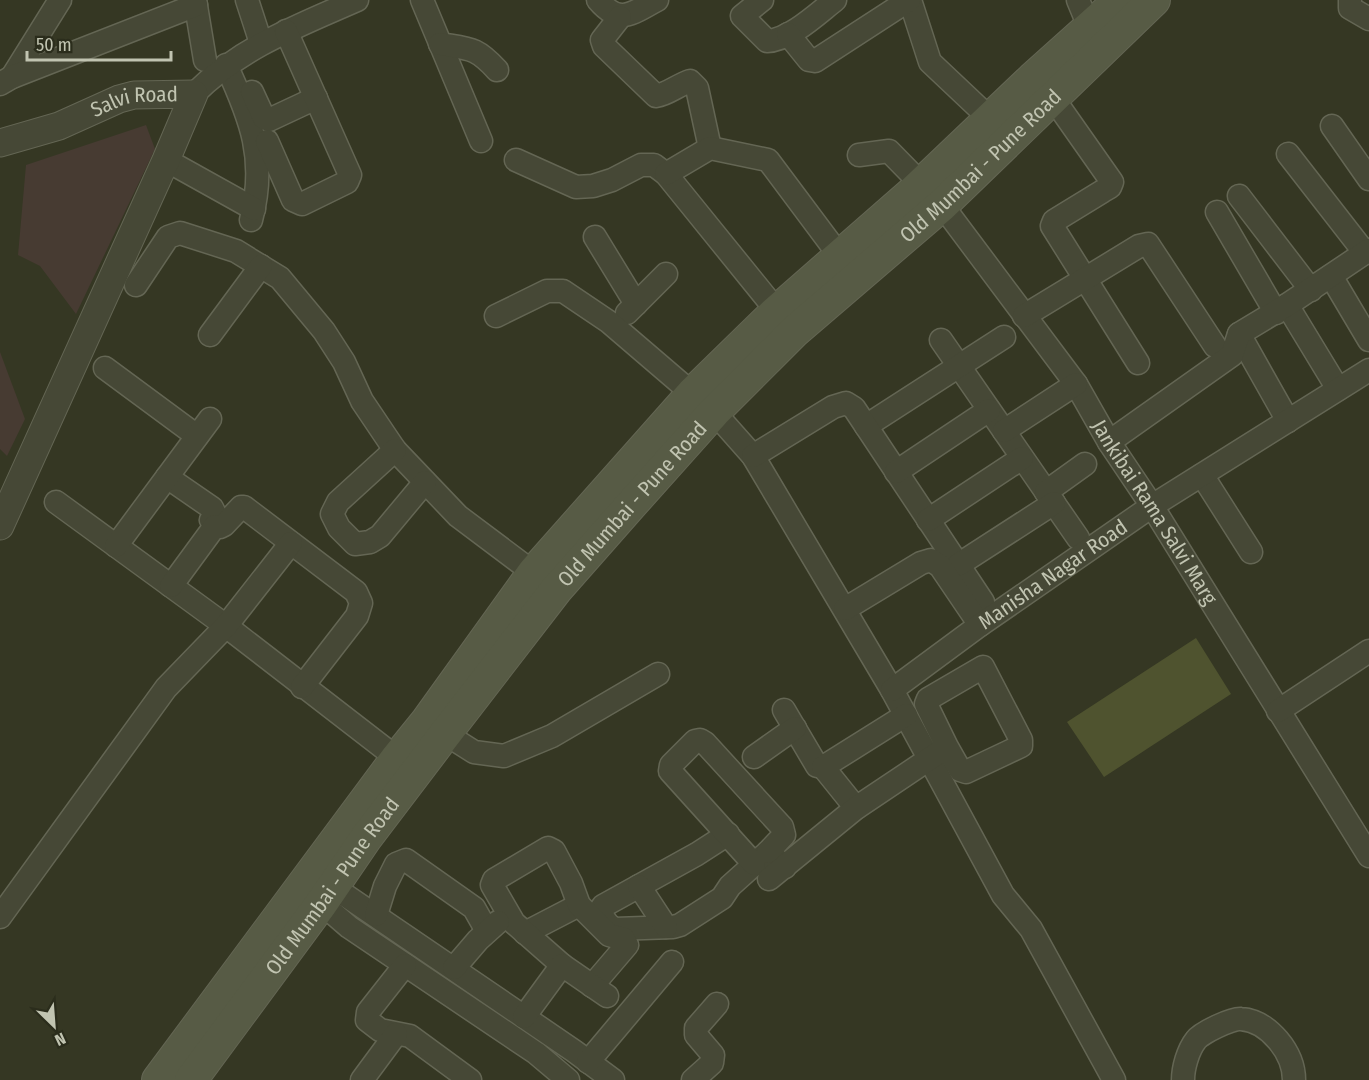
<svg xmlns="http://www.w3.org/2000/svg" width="1369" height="1080" font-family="'Fira Sans Condensed',sans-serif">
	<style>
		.green { fill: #473b32 }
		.water { fill: #4f532f }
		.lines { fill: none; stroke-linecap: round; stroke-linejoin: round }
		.minor-casing { stroke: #646654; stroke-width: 25 }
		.tertiary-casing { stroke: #646654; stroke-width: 29 }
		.secondary-casing { stroke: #646654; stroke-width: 34 }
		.minor { stroke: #464836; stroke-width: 22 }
		.tertiary { stroke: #464836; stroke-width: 27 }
		.secondary { stroke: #575b45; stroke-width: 32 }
		.labels { text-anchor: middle; stroke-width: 5; stroke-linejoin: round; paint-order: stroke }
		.street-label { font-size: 21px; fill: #c1c4b1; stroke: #2b2d1c }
	</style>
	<rect width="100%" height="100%" fill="#353723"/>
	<g class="green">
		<path d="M146,125L155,149L76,314L40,266L18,255L26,165Z"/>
		<path d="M0,352L25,419L7,456L0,449Z"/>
	</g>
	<path class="water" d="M1196,638L1231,694L1104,777L1067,722Z"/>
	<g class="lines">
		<g class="minor-casing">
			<g id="minor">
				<path d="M195,0L205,60"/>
				<path d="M247,0L261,43"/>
				<path d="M422,0L481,141"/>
				<path d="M598,0C620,26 632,13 657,0"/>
				<path d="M762,0L742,16L767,41C790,40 817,14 835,0"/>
				<path d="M910,0L930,62L1001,129"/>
				<path d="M1078,0L1090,29"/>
				<path d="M1350,0V8L1369,19"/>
				<path d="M620,17L602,40L604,46L656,96C668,94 678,85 690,81L697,88L710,148"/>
				<path d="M788,34L809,60L815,61L909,0"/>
				<path d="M440,44C470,49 476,47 497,70"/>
				<path d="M226,65C251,119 267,160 251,220"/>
				<path d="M12,77L60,0"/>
				<path d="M0,84L12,77L196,5"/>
				<path d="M1042,88L1053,98L1112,182L1110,187L1103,191L1054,221L1052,226L1138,363"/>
				<path d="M252,92L264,118L269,120L316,98"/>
				<path d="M194,94C241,47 298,26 357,0"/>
				<path d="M1332,126L1369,179"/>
				<path d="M267,141L293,200L302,204L347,182L350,175L286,31"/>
				<path d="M1288,154L1365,253"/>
				<path id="s1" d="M859,155L889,151L942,205L1076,384L1109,442L1152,506L1369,856"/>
				<path d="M166,160L254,209"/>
				<path d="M516,160L576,187L593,186L612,180L641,165H654L666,174L785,321"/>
				<path d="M666,174L710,148L768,160L848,267"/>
				<path d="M1239,196L1311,290"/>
				<path d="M1217,212L1276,313"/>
				<path d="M595,237L636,304"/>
				<path d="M1331,276L1369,340"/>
				<path d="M136,285L168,237L180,233L236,251L280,278L324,331L344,362L362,401L395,450L458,516L546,582"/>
				<path d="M1287,305L1338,389"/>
				<path d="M627,313L666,274"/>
				<path d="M496,316L547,291H563L609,322L714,412L753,456L892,690L1003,895L1031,929L1114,1080"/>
				<path d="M1024,316L1139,246L1148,244L1215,346"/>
				<path d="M1239,334L1288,421"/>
				<path d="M210,335L261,266"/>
				<path d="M941,340L1078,538"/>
				<path d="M105,368L197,436"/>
				<path d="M866,426L1004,337"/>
				<path d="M1004,431L1076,384"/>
				<path d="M1109,442L1232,355L1239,334L1287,305L1369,250"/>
				<path d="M395,450L338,502L332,514L339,528L355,544L370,542L380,536L425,482"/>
				<path d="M753,456L833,407L846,403L854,408L983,602"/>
				<path d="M896,472L989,410"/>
				<path d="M1202,475L1251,552"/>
				<path d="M167,477L212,508L215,514L211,520L215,526"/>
				<path d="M1046,492L1085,464"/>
				<path d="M56,502L226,626L407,766"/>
				<path d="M928,520L1022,458"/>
				<path d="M116,546L210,419"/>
				<path d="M958,565L1054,503"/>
				<path d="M171,586L215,526L220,527L224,525L241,507H244L356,592L361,603L357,616L302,687"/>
				<path d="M845,609L921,563L931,560L940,566L980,625"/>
				<path id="s2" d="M892,690L980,625L1152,506L1369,370"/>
				<path d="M784,710L817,766L823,767"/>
				<path d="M1278,711L1369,651"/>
				<path d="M433,726L474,752L504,756L552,736L658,674"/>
				<path d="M754,757L795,728"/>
				<path d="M856,808L823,767L906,715"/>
				<path d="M728,834L697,854L603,906L601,909C602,917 607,926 615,929L673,927L680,925L722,898L730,886L768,852L785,867"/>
				<path d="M754,864L670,771L671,765L695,741L700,740L705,743L782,827L784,835L768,852"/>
				<path d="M320,878L574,1051L613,1080"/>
				<path d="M769,879L856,808L947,747L926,704L928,699L983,667L1021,740V746L966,772L960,770L947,747"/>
				<path d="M639,886L666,927"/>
				<path d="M312,895L349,927L536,1053L568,1080"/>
				<path d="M376,915L385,886L396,864L406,860L474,908L487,931"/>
				<path d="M0,917L166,688L226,626L291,543"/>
				<path d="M525,933L579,905"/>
				<path d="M405,965L368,1012L367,1020L380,1030L410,1036L470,1080"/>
				<path d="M562,965L514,923L492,885L494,880L548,848L554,851L571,883L579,905L609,935L624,939L627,945L592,986"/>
				<path d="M454,968L478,940L498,922"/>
				<path d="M524,1017L562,965L607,996"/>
				<path d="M588,1062L672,962"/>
				<path d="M362,1080L396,1034"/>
				<path d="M693,1080L712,1063L713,1055L696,1035V1028L717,1004"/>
				<path d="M1183,1080C1183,1068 1188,1050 1196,1040C1201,1033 1232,1018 1241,1019C1269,1021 1294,1053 1294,1080"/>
			</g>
		</g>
		<g class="tertiary-casing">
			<g id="tertiary">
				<path id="s3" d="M0,143L59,126L119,99L134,95L194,94L166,160L0,526"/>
			</g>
		</g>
		<g class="secondary-casing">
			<g id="secondary">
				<path d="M158,1080L397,758L427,721L534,572L692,394L776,312L912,193L1032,79L1120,0"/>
				<path id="s4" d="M191,1080L321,904L366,838L445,734L556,590L630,506L714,412L795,331L942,205L1154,0"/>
			</g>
		</g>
		<use href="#minor" class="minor"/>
		<use href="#tertiary" class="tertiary"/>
		<use href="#secondary" class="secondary"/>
	</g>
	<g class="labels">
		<g class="street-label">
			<text dy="7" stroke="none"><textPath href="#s3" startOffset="142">Salvi Road</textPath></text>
			<text dy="7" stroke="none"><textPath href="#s4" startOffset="1212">Old Mumbai - Pune Road</textPath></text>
			<text dy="7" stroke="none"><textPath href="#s4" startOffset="726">Old Mumbai - Pune Road</textPath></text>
			<text dy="7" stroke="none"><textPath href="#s1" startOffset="480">Jankibai Rama Salvi Marg</textPath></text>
			<text dy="7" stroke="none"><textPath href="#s2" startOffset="198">Manisha Nagar Road</textPath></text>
			<text dy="7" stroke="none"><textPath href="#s4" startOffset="240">Old Mumbai - Pune Road</textPath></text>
		</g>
	</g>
	<g transform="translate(54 1026) rotate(155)" stroke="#2b2d1c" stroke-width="4.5" paint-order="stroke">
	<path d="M0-4.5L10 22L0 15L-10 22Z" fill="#c1c4b1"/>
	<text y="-9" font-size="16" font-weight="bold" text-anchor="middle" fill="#c1c4b1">N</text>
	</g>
	<path d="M27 51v9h144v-9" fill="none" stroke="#c1c4b1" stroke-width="3"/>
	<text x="36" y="51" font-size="18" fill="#c1c4b1" stroke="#2b2d1c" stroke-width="4.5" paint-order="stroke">50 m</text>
</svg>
